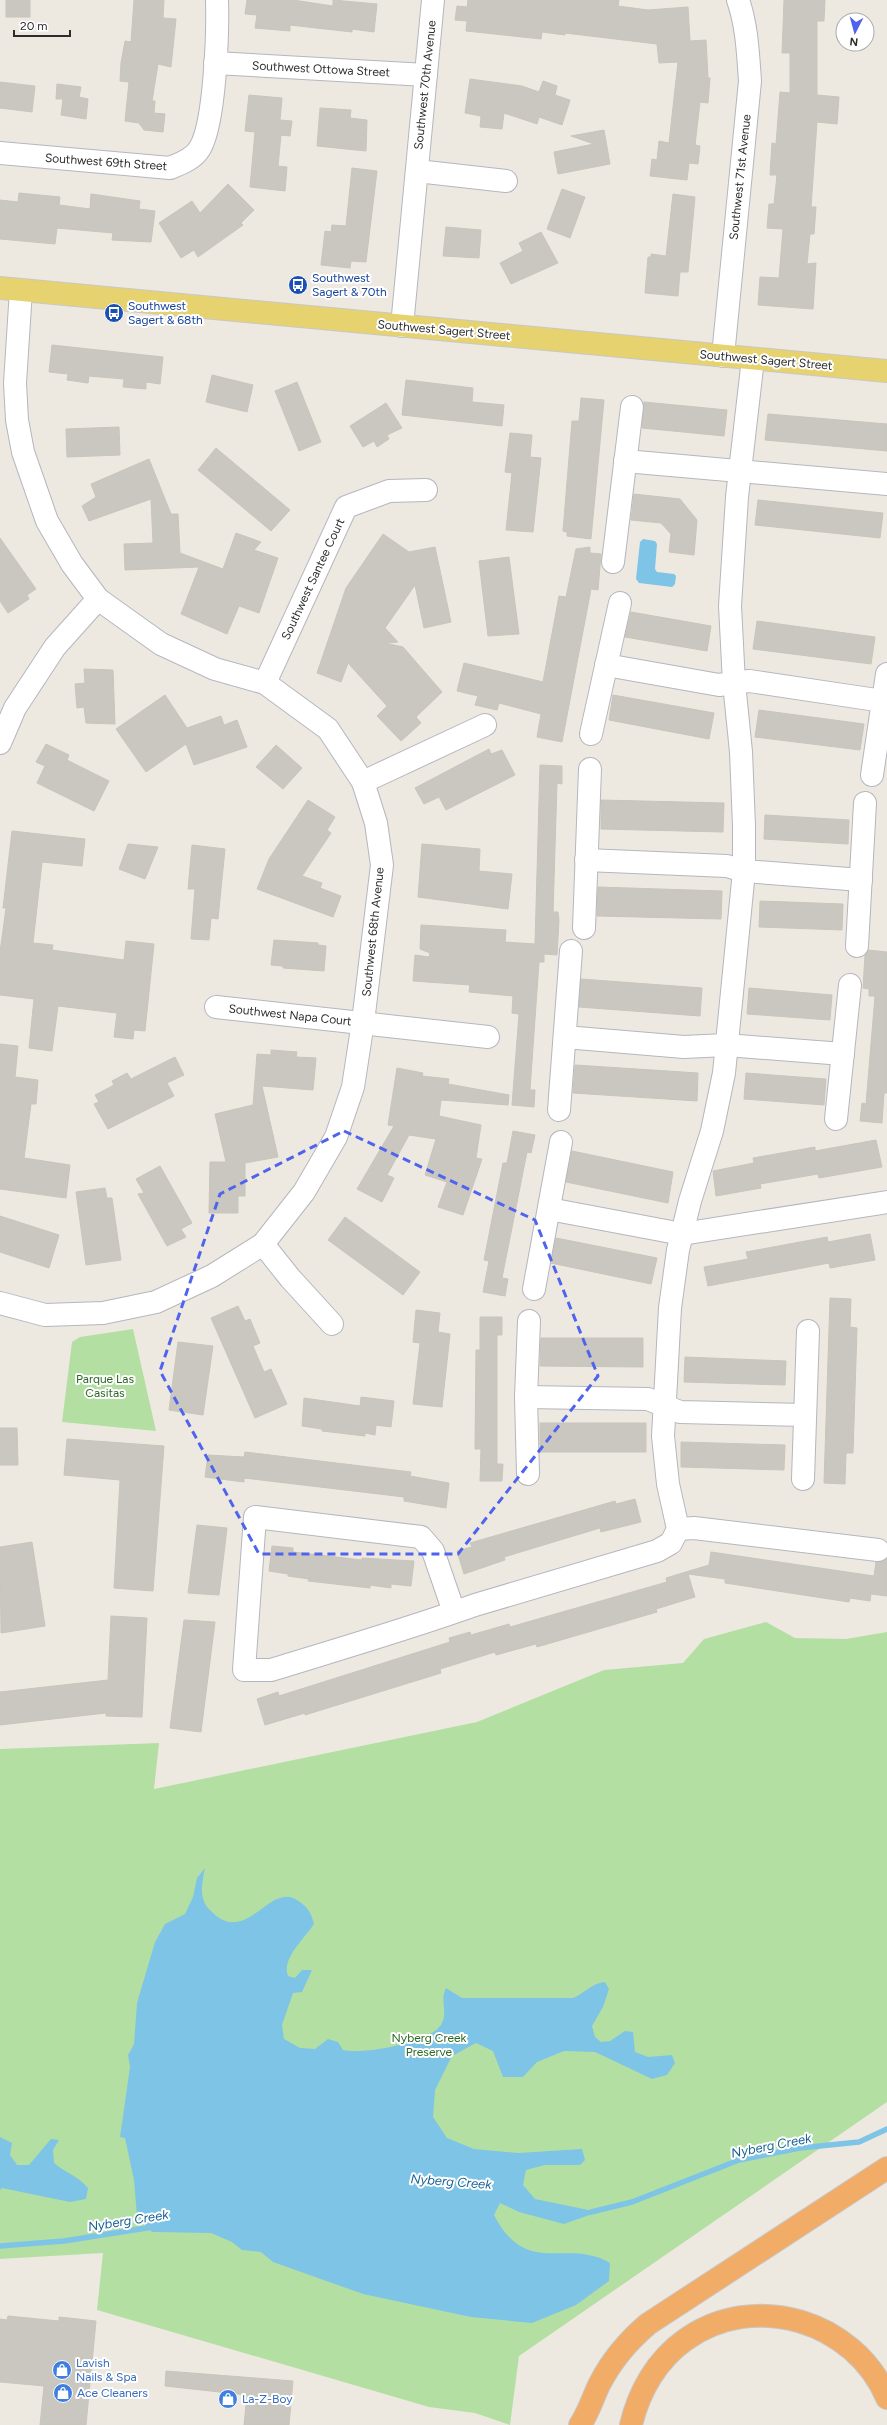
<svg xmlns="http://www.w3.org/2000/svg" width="887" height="2425" font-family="Figtree,sans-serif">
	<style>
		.green { fill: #b4dfa3 }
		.water { fill: #7ec4e6 }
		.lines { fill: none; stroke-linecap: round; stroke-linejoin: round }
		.stream { stroke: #7ec4e6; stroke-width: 5.5 }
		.building { fill: #c9c7bf; stroke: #c9c5bb }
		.minor-casing { stroke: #b5b6bf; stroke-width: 24 }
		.major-casing { stroke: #c8c8c8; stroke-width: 24 }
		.highway-casing { stroke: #c8c8c8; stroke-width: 24 }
		.minor { stroke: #fff; stroke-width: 22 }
		.major { stroke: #e6d26e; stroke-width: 22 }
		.highway { stroke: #f1ac68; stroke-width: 22 }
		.marked { fill: none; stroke: #5063ec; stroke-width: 3; stroke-dasharray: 8 5; stroke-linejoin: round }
		.labels { text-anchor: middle; stroke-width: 4; stroke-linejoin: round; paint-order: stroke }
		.street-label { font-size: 12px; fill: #2d2d2d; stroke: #fff }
		.transit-label { font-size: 12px; fill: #164399; stroke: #fff; text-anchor: start }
		.park-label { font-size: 12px; fill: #2b6622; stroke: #fff }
		.shop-label { font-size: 12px; fill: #366cbe; stroke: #fff; text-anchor: start }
		.water-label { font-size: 13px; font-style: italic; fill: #196396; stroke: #fff }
	</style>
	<rect width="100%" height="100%" fill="#ede9e1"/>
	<g class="green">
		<path d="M133,1329L156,1431L62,1422L72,1342L80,1337Z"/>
		<path d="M766,1622L795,1638L846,1639L887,1632V2102L519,2356L510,2425L475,2413L429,2407L97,2310L103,2253L0,2259V1749L159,1743L154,1789L477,1722L604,1670L683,1663L704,1639Z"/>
	</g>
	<g class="water">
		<path d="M643,539L655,541L657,544L655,569L657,572L674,574L676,576L675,584L672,587L639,583L636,579L640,542Z"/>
		<path d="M205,1868C202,1883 198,1900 211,1911C218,1918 225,1923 235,1922C258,1921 277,1883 300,1902C309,1909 311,1913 314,1924C305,1938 281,1959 288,1976L295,1978L302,1970H312L302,1992L293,1993L282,2025L284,2039L300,2048L315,2049L328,2039L338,2042L343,2050C362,2055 429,2043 441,2025C449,2011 439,2002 446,1988L462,1998H573C585,1993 592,1983 605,1982L609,1989L603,2007L592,2026L595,2037L601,2042L610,2041L625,2031L633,2032L635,2052L648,2057L672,2055L675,2063L667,2075L652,2079L595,2052L564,2051L537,2062L523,2077H503L493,2051L476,2043L452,2056L435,2090L433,2117L447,2138L474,2149L518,2153L582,2149L585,2160L580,2165H545L526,2170L523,2185L535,2199L598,2212L564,2224L519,2212L500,2203L494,2215C527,2279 567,2237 610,2263L609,2281L576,2305L532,2323L471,2317L363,2294L273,2262L261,2252L242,2250L232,2242L211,2233L152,2232L137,2216L134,2180L125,2138L120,2137L130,2067L128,2055L134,2044L137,2003L155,1942L165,1924L185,1914L193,1897L197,1878Z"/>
		<path d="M0,2137L12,2143L10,2155L17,2165H29L51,2139L59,2140L53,2150L54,2163C67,2174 77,2175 88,2188L86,2199L70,2202L2,2188L0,2190Z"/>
	</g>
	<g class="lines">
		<g class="stream">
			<path d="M591,2212L632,2202L739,2160L800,2148L859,2142L887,2129"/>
			<path d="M0,2246L64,2241L153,2227"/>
		</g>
	</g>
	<g class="building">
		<rect x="6" y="0" width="24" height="17"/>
		<path d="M134,0H164L163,18L176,19L171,67L158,64L152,101H155L154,113L165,114L163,132L144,130L139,123L125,121L129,82L120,81L121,63L125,41L131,42Z"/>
		<path d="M247,0H293L333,6V0L377,4L374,32L352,29V32L290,25V31L255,28L257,15L245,14Z"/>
		<path d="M468,0H619L618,6L648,10L688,7L690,41L706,40L708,78H710L708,103L700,102L695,145L700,146L698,164L689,163L687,180L650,176L652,159L657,160L659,141L669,143L678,62L659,63L657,44L565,33V35L542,32L541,39L466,31L467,21L455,20L457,6L467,7Z"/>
		<path d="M784,0H825L824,21H817V95L839,97L837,124L817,122L811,207H816L814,234H810L807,264L816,263L813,309L758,305L760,277L779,278L783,229L767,228L769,204H774L777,175H770L772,143L776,144L780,92L790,93V53H782Z"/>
		<path d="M470,79L522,86L539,92L543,81L557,86L555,95L570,100L562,125L539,117L537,124L504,113L502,129L480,127L481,116L465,113Z"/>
		<path d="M0,82L35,86L32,112L0,108Z"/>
		<path d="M57,84L81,87L79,97L88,99L86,119L61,115L63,99H56Z"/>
		<path d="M249,95L282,98L280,120L292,121L290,136L281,135L278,166L287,167L285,191L250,187L255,132L245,131Z"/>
		<path d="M320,108L351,110L350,118L367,120L366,151L317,146Z"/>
		<path d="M604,130L610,164L558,174L554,152L594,144L571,136Z"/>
		<path d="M352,168L377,171L366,262L351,261L350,268L321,265L325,231L331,232L332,225L346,226Z"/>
		<path d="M228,184L254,210L241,223L243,225L198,257L194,250L181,258L159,223L192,201L200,213Z"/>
		<path d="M562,189L585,197L570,238L547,229Z"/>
		<path d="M19,193L60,197L59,205L90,209L91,194L140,201L139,209L155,211L151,242L112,240L113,233L57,228L55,244L0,239V200L18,202Z"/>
		<path d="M673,194L695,197L688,272H680L678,296L645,293L648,257H651V254L666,256Z"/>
		<path d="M446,227L481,230L479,258L443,256Z"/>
		<path d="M541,232L558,263L511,284L500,263L523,251L519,243Z"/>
		<path d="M52,345L163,357L160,384L146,382V389L123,387L124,379L89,376L88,383L67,380L68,374L49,372Z"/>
		<path d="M212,375L253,385L247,412L206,402Z"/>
		<path d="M406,380L473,388L472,402L504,405L502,426L402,415Z"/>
		<path d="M297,382L321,442L299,451L275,391Z"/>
		<path d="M581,398L604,400L591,539L567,536V532L563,531L572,421H579Z"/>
		<path d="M644,402L727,410L724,436L642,428Z"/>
		<path d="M386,403L402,428L387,435L389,439L377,447L374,441L363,447L350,426Z"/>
		<path d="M768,414L887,424V451L765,440Z"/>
		<path d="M119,427L120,455L67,457L66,429Z"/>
		<path d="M510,433L532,435L530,457L541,458L533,532L506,530L512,473L505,472Z"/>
		<path d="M216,448L290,510L271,531L198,470Z"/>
		<path d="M149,459L171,514H178L180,553L223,569L236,533L261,542L254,550L278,558L259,613L239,606L227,634L181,614L199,567L125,570L124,544L153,543L151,499L89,521L82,506L96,497L91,484Z"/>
		<path d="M634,494L680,499L697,520L694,555L669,552L671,534L661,523L631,520Z"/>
		<path d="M758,500L883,513L880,538L755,525Z"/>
		<path d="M383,534L409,552L435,547L451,622L424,628L415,585L385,628L398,642L385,643L403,647L442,692L416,717L421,723L401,741L377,716L387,706L348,663L341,682L317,673L346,588Z"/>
		<path d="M0,538L36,589L27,595L29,599L8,613L0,601Z"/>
		<path d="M590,547V553L601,554L598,590L591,589L562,742L537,737L541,714L499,703L497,710L475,705L478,696L457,691L464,663L543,682L559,596L566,597L576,549Z"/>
		<path d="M509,557L519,634L488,636L479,561Z"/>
		<path d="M631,612L711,626L707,651L625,637Z"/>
		<path d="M757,621L875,637L871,664L753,649Z"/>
		<path d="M84,669L113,670L115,724L86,723L84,707L77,708L75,684L85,683Z"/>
		<path d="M165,695L187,728L221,716L224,725L237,720L247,747L194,765L186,744L146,772L116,729Z"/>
		<path d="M613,695L714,713L709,739L609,720Z"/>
		<path d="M759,710L864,724L860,750L755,737Z"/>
		<path d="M46,744L69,755L67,760L109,781L94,811L37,783L45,766L36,762Z"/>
		<path d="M276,745L302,768L283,789L256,767Z"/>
		<path d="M489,749L491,754L502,750L515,775L446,810L439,797L424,804L415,788Z"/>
		<path d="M540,765L562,766V784L557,783L553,912H558L559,920L557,955L544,954V962H539L530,1090H535L534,1107L512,1105L519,1014L512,1013L513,996L469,992L470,985L413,981L415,955L429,957L430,953L420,949L421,925L506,930L505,942L535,944Z"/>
		<path d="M308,800L335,817L327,830L331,833L302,876L322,883L320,888L341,896L333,917L257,889L269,859Z"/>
		<path d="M601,800L724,803L723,832L601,829Z"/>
		<path d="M765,815L849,820L848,844L764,839Z"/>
		<path d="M12,831L85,839L82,866L42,862L33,943L53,945L52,950L124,960L126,941L154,944L145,1031L134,1030L133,1039L114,1037L117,1013L58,1006L52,1051L29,1048L34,999L0,995V952L6,908H3Z"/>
		<path d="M128,844L158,847L145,879L119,869Z"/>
		<path d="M422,844L480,849L479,871L512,874L508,909L418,897Z"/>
		<path d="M192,845L225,849L218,919L211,918L209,940L191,939L195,889H188Z"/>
		<path d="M598,887L722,891L721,919L597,916Z"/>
		<path d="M760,901L843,904L842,930L759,927Z"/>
		<path d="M274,940L318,943V945L326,946L324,971L283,968V966L271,965Z"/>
		<path d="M868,950L887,952V1093H884L882,1123L860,1121L862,1103L866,1104L875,996H869V989L863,988L865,955Z"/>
		<path d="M581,979L702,988L700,1016L579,1007Z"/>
		<path d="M749,988L832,995L830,1020L747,1014Z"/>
		<path d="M0,1044L18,1046L15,1077L38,1080L36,1104H31L24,1158L70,1165L66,1198L0,1189Z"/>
		<path d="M271,1050L297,1052L296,1057L316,1058L313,1090L262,1086L278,1157L245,1163V1196H238V1213H209L210,1162H226L215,1114L253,1105L257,1054L271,1055Z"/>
		<path d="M175,1057L184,1075L167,1083L174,1096L108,1129L94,1104L99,1102L95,1095L114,1085L112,1081L127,1073L131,1079Z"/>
		<path d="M575,1065L698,1073L697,1101L573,1093Z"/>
		<path d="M397,1068L423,1073L422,1076L449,1079L448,1084L509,1095L508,1105L441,1100L439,1116L481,1125L476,1158L482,1159L463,1215L438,1207L447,1182L425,1175L436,1139L409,1135L387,1175L394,1178L382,1202L357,1189L394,1126L388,1125Z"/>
		<path d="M746,1073L826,1079L824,1105L744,1099Z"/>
		<path d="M513,1131L535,1135L531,1153L527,1152L502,1278L508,1279L505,1296L483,1292L489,1261L484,1260L503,1163H507Z"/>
		<path d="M876,1140L882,1167L819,1178L818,1174L760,1184L761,1188L716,1196L713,1171L754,1163L753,1158L815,1147V1151Z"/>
		<path d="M572,1151L673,1172L668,1203L566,1182Z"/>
		<path d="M160,1166L192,1223L181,1229L186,1237L167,1246L138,1194L144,1193L136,1179Z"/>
		<path d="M105,1188L107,1198H112L121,1260L86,1265L76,1192Z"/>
		<path d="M0,1216L59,1235L49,1268L0,1252Z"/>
		<path d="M345,1217L420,1272L403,1295L328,1240Z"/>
		<path d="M870,1234L875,1260L830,1268L829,1263L708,1286L704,1267L748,1259L746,1252L827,1237L828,1242Z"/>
		<path d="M556,1238L657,1258L651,1284L551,1263Z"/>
		<path d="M830,1298L851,1299L850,1327L857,1328L853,1453H846L845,1484L824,1483Z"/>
		<path d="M238,1306L245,1321L250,1319L260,1343L253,1346L264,1372L271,1369L287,1404L255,1418L211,1318Z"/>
		<path d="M416,1310L440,1313L438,1332L450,1334L442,1407L413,1404L420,1343L413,1342Z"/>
		<path d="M480,1317H502V1335H497V1464H503L502,1481H480L481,1449H475L476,1350H480Z"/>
		<path d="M541,1338H643V1367L540,1366Z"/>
		<path d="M178,1342L213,1346L203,1415L169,1410Z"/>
		<path d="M685,1357L786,1361L785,1385L684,1382Z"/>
		<path d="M361,1397L394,1401L391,1427L376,1425L375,1435L365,1433V1436L322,1431V1429L302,1426L304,1398L360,1406Z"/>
		<rect x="540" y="1423" width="106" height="29"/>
		<path d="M0,1428H17L18,1465H0Z"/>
		<path d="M67,1439L164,1446L153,1591L114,1588L120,1480L64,1475Z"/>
		<path d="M681,1442L785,1445L784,1470L681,1467Z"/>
		<path d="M245,1452L411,1472L410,1476L449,1483L446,1508L404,1501V1497L244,1478V1482L205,1477L208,1455L244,1457Z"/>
		<path d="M635,1499L641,1522L601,1532L600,1528L504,1557L505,1560L464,1574L457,1551L472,1547L470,1543L615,1501L616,1504Z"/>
		<path d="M197,1525L227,1528L219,1595L188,1593Z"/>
		<path d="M32,1542L45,1626L1,1633L0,1547Z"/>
		<path d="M272,1546L293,1548V1552L362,1560V1558L414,1561L411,1586L391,1584V1588L370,1585V1588L308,1581L309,1579L288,1576V1574L269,1571Z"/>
		<path d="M711,1552L874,1576L876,1562L887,1558V1596L871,1594L870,1601L850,1598L849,1602L725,1583V1579L688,1574L695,1597L656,1609L657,1612L537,1647L536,1644L496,1655L495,1652L440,1669L441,1673L305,1715V1713L265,1725L257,1699L278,1692L279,1696L450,1642L449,1638L470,1632L471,1635L509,1624L510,1627L667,1582L666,1578L709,1565Z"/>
		<path d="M111,1616L147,1618L142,1717L106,1716V1713L0,1725V1692L108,1680Z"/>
		<path d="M184,1620L215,1622L201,1732L170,1728Z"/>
		<path d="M8,2316L59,2321V2317L96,2321L86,2425H40L44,2386L0,2382V2319L7,2320Z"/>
		<path d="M166,2371L293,2381L289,2425H244L247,2395L165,2386Z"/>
	</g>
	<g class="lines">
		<g class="minor-casing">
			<g id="minor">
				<path d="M215,63L426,75"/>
				<path d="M0,153L170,168C180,164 194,159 200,148C215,123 218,32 217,0"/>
				<path d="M417,171L506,181"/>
				<path d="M402,326L433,0"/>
				<path d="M723,356L750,81C748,53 747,26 738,0"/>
				<path d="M625,461L887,484"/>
				<path d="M613,562L632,407"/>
				<path d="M606,665L719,685L749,681L883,701"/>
				<path d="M265,683L346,507L389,491L426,490"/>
				<path d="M591,734L620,603"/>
				<path d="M0,743L15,708L55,647L98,599"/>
				<path d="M872,775L887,674"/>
				<path d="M363,782L485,725"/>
				<path d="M586,860L727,866L744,871L861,880"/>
				<path d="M584,928L590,769"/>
				<path d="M857,946L865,803"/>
				<path d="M216,1007L488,1037"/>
				<path d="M565,1037L684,1047L726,1045L843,1054"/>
				<path d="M559,1110L571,951"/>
				<path d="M836,1119L850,985"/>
				<path d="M549,1209L682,1234L887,1202"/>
				<path d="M263,1244L290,1278L332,1324"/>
				<path d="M534,1289L561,1142"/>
				<path d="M0,1303L45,1315L103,1313L156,1302L212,1276L263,1244L304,1192L336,1137L353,1087L363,1022L382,865L376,823L363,782L328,729L265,683L215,669L161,644L98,599L72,564L47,521L23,452L17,420L15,383L21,290"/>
				<path d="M526,1397L648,1399L680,1412L804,1415"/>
				<path d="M528,1474L526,1397L529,1321"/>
				<path d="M803,1479L808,1331"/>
				<path d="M678,1529L694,1528L878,1550"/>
				<path d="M454,1612L433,1551L421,1537L255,1517L244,1670H271C339,1649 408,1629 475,1605L657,1551L671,1543L678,1529L668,1484L663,1436L670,1308L678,1250L690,1201L712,1131L724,1073L744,871V826L741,752L734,683L730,606L737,497L753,359"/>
			</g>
		</g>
		<g class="major-casing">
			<path id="major" d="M0,288L887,371"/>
		</g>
		<g class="highway-casing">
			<g id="highway">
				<path d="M580,2425C589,2412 593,2397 600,2383C612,2360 628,2341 648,2324L887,2168"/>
				<path d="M631,2425C639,2391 657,2360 685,2340C754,2290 855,2321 887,2398"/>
			</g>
		</g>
		<use href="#minor" class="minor"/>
		<use href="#major" class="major"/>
		<use href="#highway" class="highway"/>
	</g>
	<path class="marked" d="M344,1131L535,1220L598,1376L458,1554H259L160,1371L220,1194Z"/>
	<defs>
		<g id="bus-disc" transform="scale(1)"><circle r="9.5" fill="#1a4fb4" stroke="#fff"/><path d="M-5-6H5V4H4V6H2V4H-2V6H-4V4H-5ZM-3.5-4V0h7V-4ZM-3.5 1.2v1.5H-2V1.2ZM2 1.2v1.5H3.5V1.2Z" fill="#fff"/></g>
		<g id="shop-disc" transform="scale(1)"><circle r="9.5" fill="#3f7fe0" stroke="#fff"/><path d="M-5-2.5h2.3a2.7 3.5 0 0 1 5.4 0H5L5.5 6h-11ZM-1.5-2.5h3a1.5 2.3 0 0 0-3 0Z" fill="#fff"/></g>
	</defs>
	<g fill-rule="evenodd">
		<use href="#bus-disc" x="298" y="285"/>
		<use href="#bus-disc" x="114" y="313"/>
		<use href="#shop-disc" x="62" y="2370"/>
		<use href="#shop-disc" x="63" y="2393"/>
		<use href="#shop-disc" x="228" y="2399"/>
	</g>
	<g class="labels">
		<g class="street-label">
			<text transform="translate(321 69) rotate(3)" y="4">Southwest Ottowa Street</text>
			<text transform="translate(425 85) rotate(-84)" y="4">Southwest 70th Avenue</text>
			<text transform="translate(106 162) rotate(4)" y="4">Southwest 69th Street</text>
			<text transform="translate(740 177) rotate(-84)" y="4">Southwest 71st Avenue</text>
			<text transform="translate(444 330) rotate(5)" y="4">Southwest Sagert Street</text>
			<text transform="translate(766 360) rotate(5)" y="4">Southwest Sagert Street</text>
			<text transform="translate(313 579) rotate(-65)" y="4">Southwest Santee Court</text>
			<text transform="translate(373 932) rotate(-84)" y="4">Southwest 68th Avenue</text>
			<text transform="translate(290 1015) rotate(6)" y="4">Southwest Napa Court</text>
		</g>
		<g class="transit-label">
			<text x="312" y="282">Southwest<tspan x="312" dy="14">Sagert &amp; 70th</tspan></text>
			<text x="128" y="310">Southwest<tspan x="128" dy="14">Sagert &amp; 68th</tspan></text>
		</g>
		<g class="park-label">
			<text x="105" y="1383">Parque Las<tspan x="105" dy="14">Casitas</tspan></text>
			<text x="429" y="2042">Nyberg Creek<tspan x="429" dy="14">Preserve</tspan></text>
		</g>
		<g class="shop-label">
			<text x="76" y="2367">Lavish<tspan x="76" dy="14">Nails &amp; Spa</tspan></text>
			<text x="77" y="2397">Ace Cleaners</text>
			<text x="242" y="2403">La-Z-Boy</text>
		</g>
		<g class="water-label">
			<text transform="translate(771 2145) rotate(-11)" y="5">Nyberg Creek</text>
			<text transform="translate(451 2181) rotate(4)" y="5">Nyberg Creek</text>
			<text transform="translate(128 2220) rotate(-9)" y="5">Nyberg Creek</text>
		</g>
	</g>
	<g transform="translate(855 32) rotate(186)"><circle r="19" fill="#ffffff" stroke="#ababab"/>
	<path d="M0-3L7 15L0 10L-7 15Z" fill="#5063ec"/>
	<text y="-6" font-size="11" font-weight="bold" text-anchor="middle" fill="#2d2d2d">N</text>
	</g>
	<path d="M14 30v6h56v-6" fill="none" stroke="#2d2d2d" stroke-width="2"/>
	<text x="20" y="30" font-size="12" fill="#2d2d2d" stroke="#ffffff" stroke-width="3" paint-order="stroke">20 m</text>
</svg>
